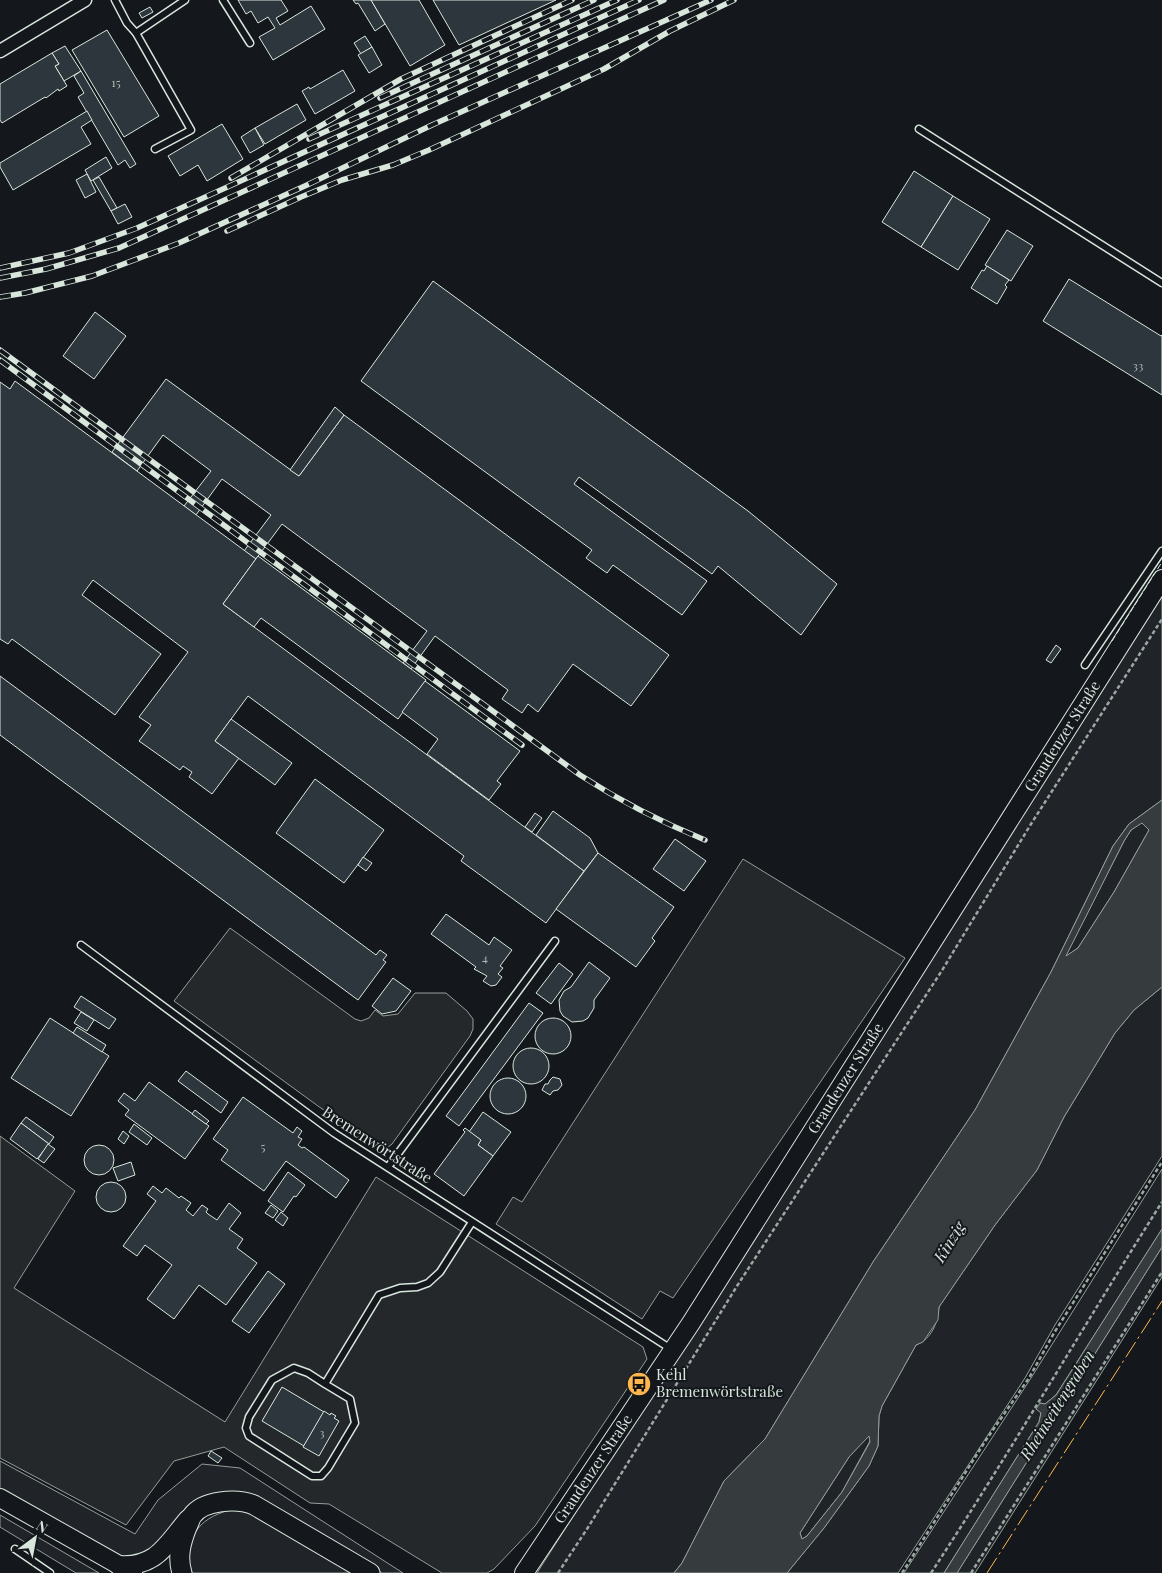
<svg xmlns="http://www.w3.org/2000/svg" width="1162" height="1573" font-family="'Playfair Display',serif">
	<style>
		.green { fill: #202428; stroke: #939e99 }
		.parking { fill: #24282b; stroke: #939e99 }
		.water { fill: #363b3e; stroke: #939e99; fill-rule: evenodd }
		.building { fill: #2c363c; stroke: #d8e6dc }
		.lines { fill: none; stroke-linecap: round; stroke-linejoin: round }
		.lane-casing { stroke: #d8e6dc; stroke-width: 9 }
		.street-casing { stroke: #d8e6dc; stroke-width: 15 }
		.secondary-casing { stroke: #d8e6dc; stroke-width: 20 }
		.primary-casing { stroke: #d8e6dc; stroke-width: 21 }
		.path { stroke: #9da8a2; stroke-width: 2.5; stroke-dasharray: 4 2.5; stroke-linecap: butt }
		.lane { stroke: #14181c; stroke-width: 6 }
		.street { stroke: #14181c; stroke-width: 12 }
		.secondary { stroke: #14181c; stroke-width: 18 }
		.primary { stroke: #14181c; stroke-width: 19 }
		.rail-casing { stroke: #d8e6dc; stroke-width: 5.5 }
		.rail { stroke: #14181c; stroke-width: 4; stroke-dasharray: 11; stroke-linecap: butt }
		.fence { stroke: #d8e6dc; stroke-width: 1; stroke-dasharray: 6 2.5; stroke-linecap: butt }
		.power { stroke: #ffb74d; stroke-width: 1; stroke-dasharray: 18 4 2.5 4; stroke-linecap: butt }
		.labels { text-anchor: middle; stroke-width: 4; stroke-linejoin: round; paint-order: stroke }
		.number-label { font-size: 12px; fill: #adbab4 }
		.street-label { font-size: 15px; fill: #d8e6dc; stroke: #14181c }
		.poi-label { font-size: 15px; fill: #d8e6dc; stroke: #14181c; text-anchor: start }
		.water-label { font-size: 16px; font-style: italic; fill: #d8e6dc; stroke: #14181c }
	</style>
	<rect width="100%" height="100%" fill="#14181c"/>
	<g class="green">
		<path d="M1162,592V800L1129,824L1113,846L1051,972L975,1110L873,1262L765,1439L724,1481L682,1563L674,1573H537Z"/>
		<path d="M1142,822L1149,830L1114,892L1078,948L1065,957L1124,841L1131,830Z"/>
		<path d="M1162,987V1156L1055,1325L1025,1378L898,1573H787L824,1528L869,1466L878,1446L879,1416L882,1406L916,1345C932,1339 938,1322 939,1307L995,1225L1037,1170L1064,1117L1115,1033L1134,1010Z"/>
		<path d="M1162,1169V1229L1056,1395L1045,1404L1040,1403L1041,1413L1039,1422L944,1573H904L1031,1378Z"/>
		<path d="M1162,1247V1277L975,1573H957Z"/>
		<path d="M869,1435L870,1441L842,1492L807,1536L802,1539L800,1533L849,1457Z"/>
		<path d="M0,1461L135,1534L158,1500L202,1464L240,1468L403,1573H382L317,1533L223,1494L160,1547L134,1559L121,1556L0,1489Z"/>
		<path d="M230,1510L248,1511L353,1573H190C185,1539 196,1519 230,1510Z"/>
		<path d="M0,1515L99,1573H76L0,1527Z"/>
	</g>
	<g class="parking">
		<path d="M743,859L905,958L673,1298L660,1291L642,1319L496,1224L513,1197L522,1202Z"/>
		<path d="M230,928L355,1019L361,1021L369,1018L375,1010L383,1016L398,1014L415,993H446L467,1011L473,1019V1029L470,1036L392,1144L387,1148L380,1149L318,1106L174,1001Z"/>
		<path d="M0,1136L75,1191L14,1288L225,1422L376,1177L643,1347L647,1359L535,1526L494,1569L487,1573H442L329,1504L310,1503L224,1447L174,1461L126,1525L0,1458Z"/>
	</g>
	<g class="water">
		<path d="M1162,800V987L1134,1010L1115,1033L1064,1117L1037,1170L995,1225L939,1307L938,1320L923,1342L916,1345L882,1406L879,1416L878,1446L869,1466L824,1528L787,1573H674L682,1563L724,1481L765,1439L873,1262L975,1110L1051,972L1113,846L1129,824ZM1142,823L1149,830L1114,892L1078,948L1066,956L1124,841L1131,830ZM869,1436L870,1442L842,1492L807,1536L802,1539L800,1533L849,1457Z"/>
		<path d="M1162,1229V1247L957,1573H944L1039,1422L1041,1413L1036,1409L1040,1403L1045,1404L1056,1395Z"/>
	</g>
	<g class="building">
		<path d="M238,0H281L288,11L276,18L280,25L311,6L325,29L273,60L259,37L275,28L268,17L258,23L251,11L246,14Z"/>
		<path d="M353,0H371L385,24L375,31L358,3L356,4Z"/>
		<path d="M371,0H419L445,45L410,66Z"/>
		<path d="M433,0H556L459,45Z"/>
		<path d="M150,7L153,12L142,18L139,13Z"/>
		<path d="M107,30L159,116L124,137L72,50Z"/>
		<path d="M365,36L372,47L361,54L354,43Z"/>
		<path d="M65,46L81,71L64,81L55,66L59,64L52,53Z"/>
		<path d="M372,47L382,65L369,73L358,55Z"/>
		<path d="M52,53L59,64L55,66L67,86L59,91L58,89L46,98L45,97L2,123L0,120V84Z"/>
		<path d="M343,70L355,91L315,114L302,91L309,87L310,89Z"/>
		<path d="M81,71L136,164L130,168L125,160L118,165L78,97L84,93L74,76Z"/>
		<path d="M297,104L306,120L265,144L255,128Z"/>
		<path d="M87,111L92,120L81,127L91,144L13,190L0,167V163Z"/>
		<path d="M222,124L243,159L207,181L198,165L180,176L168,156Z"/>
		<path d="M255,128L264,145L250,153L241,137Z"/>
		<path d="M106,157L112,168L91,181L85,170Z"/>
		<path d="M914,171L953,196L921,247L882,222Z"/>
		<path d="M87,174L96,192L85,198L76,180Z"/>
		<path d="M99,177L117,208L111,211L93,180Z"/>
		<path d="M953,196L990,219L958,270L921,247Z"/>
		<path d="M125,204L132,217L118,224L111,211Z"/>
		<path d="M1007,230L1033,246L1011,281L985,265Z"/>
		<path d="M987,266L1009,280L1005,285L1007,287L997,304L971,288L982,270L984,271Z"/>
		<path d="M1069,279L1161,336L1162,335V395L1043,321Z"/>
		<path d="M433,281L748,511L837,584L801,635L718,566L712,574L579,477L574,484L707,581L682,615L613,565L607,573L586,558L592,550L361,381Z"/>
		<path d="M95,312L126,336L94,379L63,356Z"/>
		<path d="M166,379L299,476L344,415L669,655L631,706L573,664L538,712L528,704L522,713L502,699L508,690L435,636L411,669L403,663L427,631L282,524L256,559L244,551L271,515L222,479L196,515L184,506L211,471L163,435L137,471L112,452Z"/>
		<path d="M15,381L256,559L223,604L584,871L546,923L461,861L464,856L248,696L215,741L239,758L212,794L189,777L192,772L183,766L180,770L139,741L151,725L139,717L188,652L93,580L82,595L161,654L115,715L12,639L8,644L0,639V382L10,389Z"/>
		<path d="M335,407L344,415L299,476L290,470Z"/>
		<path d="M258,556L426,680L398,719L261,618L254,627L223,604Z"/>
		<path d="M1056,645L1061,649L1051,663L1046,660Z"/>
		<path d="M0,676L376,955L380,950L387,955L383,960L386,962L358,1000L0,735Z"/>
		<path d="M425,681L520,751L497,781L501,784L489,800L427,754L438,739L402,712Z"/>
		<path d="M231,719L292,763L275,785L215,741Z"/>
		<path d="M315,779L384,830L344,883L276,833Z"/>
		<path d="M553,811L590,838L598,853L584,871L536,835Z"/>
		<path d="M535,813L542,818L532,832L525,827Z"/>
		<path d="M675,839L706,861L684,891L653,869Z"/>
		<path d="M598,853L674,907L652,938L655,941L636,967L556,909Z"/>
		<path d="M363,857L372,863L366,871L358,865Z"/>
		<path d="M446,914L489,945L494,937L512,950L500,966L503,968L498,974L502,977L496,985L491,986L483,981L487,976L474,969L476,967L431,934Z"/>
		<path d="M589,962L610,978L594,1000V1008L588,1018L583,1021L572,1022L563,1016L560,1011L559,1000L564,991L571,987Z"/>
		<path d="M559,963L573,974L551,1004L536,993Z"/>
		<path d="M393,978L411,991L396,1011L382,1014L372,1006Z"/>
		<path d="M81,996L116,1019L109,1029L74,1007Z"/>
		<path d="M529,1003L543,1013L459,1126L446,1116Z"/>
		<path d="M81,1012L94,1020L87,1031L74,1023Z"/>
		<path d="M50,1018L109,1056L71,1116L11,1078Z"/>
		<circle cx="553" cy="1036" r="18"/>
		<path d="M77,1027L106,1045L102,1052L73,1033Z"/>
		<circle cx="531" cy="1066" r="18"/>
		<path d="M186,1071L228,1102L221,1113L178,1081Z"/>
		<path d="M553,1077L560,1079L562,1085L558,1090L553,1091L550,1095L542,1090L545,1084H548L550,1080Z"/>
		<circle cx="508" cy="1096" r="18"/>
		<path d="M149,1082L209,1126L185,1159L125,1115L129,1110L118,1101L124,1093L135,1101Z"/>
		<path d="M243,1097L293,1133L297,1127L302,1131L298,1137L302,1139L298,1145L302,1148L304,1147L349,1180L336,1198L286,1161L264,1191L221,1160L228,1150L213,1139Z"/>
		<path d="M195,1110L209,1121L206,1124L192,1114Z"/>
		<path d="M483,1112L511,1132L493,1156L478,1145L481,1140L469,1132Z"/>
		<path d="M26,1117L54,1137L49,1144L21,1123Z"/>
		<path d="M21,1123L49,1144L37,1159L10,1139Z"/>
		<path d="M134,1124L152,1138L147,1145L129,1132Z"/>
		<path d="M465,1128L481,1140L478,1145L493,1156L464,1196L434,1174L465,1132L463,1130Z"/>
		<path d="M123,1131L129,1136L124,1144L118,1139Z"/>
		<path d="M48,1144L55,1149L44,1163L38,1159Z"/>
		<circle cx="99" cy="1160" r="15"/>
		<path d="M131,1162L135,1175L118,1181L113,1168Z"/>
		<path d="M288,1172L305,1185L296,1197L294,1196L283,1212L268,1201Z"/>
		<circle cx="111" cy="1197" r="15"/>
		<path d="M153,1186L162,1193L166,1188L179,1198L181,1196L191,1203L186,1210L193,1216L202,1205L208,1209L206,1212L208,1214L217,1220L229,1203L241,1213L229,1229L243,1239L237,1248L257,1263L226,1305L199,1285L174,1319L147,1299L172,1265L145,1245L137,1256L123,1246L156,1201L147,1194Z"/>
		<path d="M271,1205L278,1211L273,1218L265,1213Z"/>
		<path d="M281,1212L288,1218L283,1226L275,1220Z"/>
		<path d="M268,1271L285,1284L249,1333L232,1321Z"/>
		<path d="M282,1387L324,1412L304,1446L262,1421Z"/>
		<path d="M324,1411L330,1415L331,1413L336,1416L334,1418L339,1421L319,1456L303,1447Z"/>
		<path d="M211,1451L222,1458L218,1463L208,1456Z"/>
	</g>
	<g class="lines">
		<g class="lane-casing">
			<g id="lane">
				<path d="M115,0L127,23L136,33L185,0"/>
				<path d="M223,0L250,43"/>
				<path d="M136,33L191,130L155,149"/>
				<path d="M919,129L1162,283"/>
				<path d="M1085,665L1162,551"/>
				<path d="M81,945L334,1133L671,1349"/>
				<path d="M388,1167L555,941"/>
				<path d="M325,1384L308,1373L294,1368L272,1380L249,1417L246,1428L249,1436L312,1476H321L328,1468L355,1423L350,1399L325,1384L379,1295L400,1288L417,1287L428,1283L440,1272L472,1222"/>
				<path d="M15,1549L50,1573"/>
			</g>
		</g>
		<g class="street-casing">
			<path id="street" d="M0,51L85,0"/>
		</g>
		<g class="secondary-casing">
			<g id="secondary">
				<path d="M0,1498L133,1573"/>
				<path d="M118,1565C156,1568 166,1545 188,1519"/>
				<path id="s1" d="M524,1573L691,1323L1162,579"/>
			</g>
		</g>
		<g class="primary-casing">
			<path id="primary" d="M182,1573C177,1557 181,1542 187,1527C189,1524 190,1519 192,1516C203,1500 237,1498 254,1505L370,1573"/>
		</g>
		<g class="path">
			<path d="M558,1573L587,1529L737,1286L941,972L1031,824L1162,619"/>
			<path d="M902,1573L986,1440L1029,1378L1054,1333L1162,1162"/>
			<path d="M931,1573C1011,1451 1084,1325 1162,1202"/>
			<path d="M971,1573L1162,1272"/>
		</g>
		<use href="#lane" class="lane"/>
		<use href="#street" class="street"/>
		<use href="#secondary" class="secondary"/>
		<use href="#primary" class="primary"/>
		<g class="rail-casing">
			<g id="rail">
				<path d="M380,98L594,0"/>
				<path d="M309,139L617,0"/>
				<path d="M231,178L401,79L572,0"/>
				<path d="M227,231L301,197L342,180L393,165L429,150L604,69L670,31L734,0"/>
				<path d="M0,268L69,253L137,228L639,0"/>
				<path d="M0,278L46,269L119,248L664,0"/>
				<path d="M0,297L25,293L92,276L179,243L307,185L432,125L711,0"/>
				<path d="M0,350L580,775C620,801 661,822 705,840"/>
				<path d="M0,360L522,745"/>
			</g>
		</g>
		<use href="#rail" class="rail"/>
		<path class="fence" d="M1112,641L1162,562"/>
		<path class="power" d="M987,1573L1162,1301"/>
	</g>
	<defs>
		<g id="bus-disc" transform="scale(1.25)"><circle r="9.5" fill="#ffb74d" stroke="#14181c"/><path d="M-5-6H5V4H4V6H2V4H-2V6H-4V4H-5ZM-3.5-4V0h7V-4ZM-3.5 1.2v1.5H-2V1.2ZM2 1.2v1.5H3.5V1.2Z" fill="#111"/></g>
	</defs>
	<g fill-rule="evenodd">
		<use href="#bus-disc" x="639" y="1384"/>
	</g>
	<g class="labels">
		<g class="number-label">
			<text x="116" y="87">15</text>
			<text x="1138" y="370">33</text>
			<text x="485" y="962">4</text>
			<text x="263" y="1151">5</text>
			<text x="322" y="1437">3</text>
		</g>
		<g class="street-label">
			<text dy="5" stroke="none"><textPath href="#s1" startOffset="995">Graudenzer Straße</textPath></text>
			<text dy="5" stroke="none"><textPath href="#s1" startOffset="590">Graudenzer Straße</textPath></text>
			<text transform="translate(377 1145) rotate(33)" y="5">Bremenwörtstraße</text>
			<text dy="5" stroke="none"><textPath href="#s1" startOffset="125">Graudenzer Straße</textPath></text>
		</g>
		<g class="poi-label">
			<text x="656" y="1380">Kehl<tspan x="656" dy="17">Bremenwörtstraße</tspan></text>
		</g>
		<g class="water-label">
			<text transform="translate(949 1242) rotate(-58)" y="6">Kinzig</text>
			<text transform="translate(1057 1405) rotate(-58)" y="6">Rheinseitengraben</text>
		</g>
	</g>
	<g transform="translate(35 1538) rotate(32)" stroke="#14181c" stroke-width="4" paint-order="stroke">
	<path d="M0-4L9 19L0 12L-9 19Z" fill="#d8e6dc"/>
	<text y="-8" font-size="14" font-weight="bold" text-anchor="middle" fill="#d8e6dc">N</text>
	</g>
</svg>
